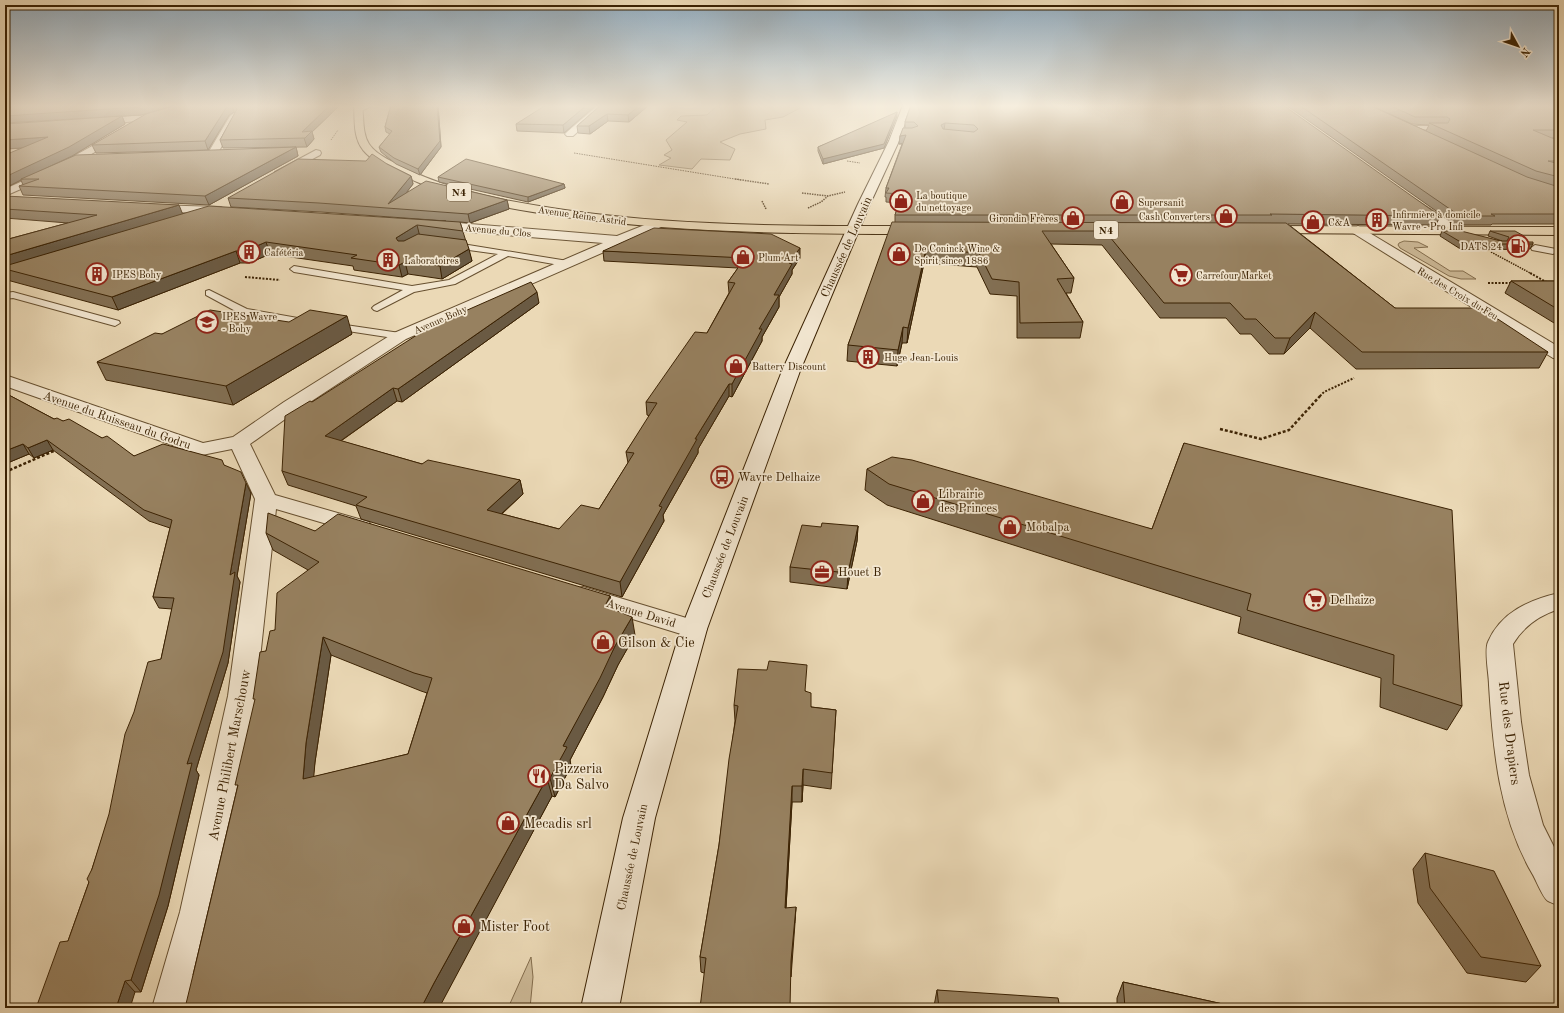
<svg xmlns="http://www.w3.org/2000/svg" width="1564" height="1013" font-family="'Old Standard TT',serif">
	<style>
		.green { fill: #cdba98; stroke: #846e4e }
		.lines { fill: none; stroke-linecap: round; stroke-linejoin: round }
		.service-casing { stroke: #675030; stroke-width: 2 }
		.minor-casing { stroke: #675030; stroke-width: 2 }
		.secondary-casing { stroke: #3b2203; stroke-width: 2 }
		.primary-casing { stroke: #3b2203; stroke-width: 2 }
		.path-far3 { stroke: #3b2203; stroke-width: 1; stroke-dasharray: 1.5 1; stroke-linecap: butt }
		.path-far2 { stroke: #3b2203; stroke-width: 1.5; stroke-dasharray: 1.5 1; stroke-linecap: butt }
		.path-far1 { stroke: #3b2203; stroke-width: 2; stroke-dasharray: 2 1.5; stroke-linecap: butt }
		.path { stroke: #3b2203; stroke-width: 2.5; stroke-dasharray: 3 2; stroke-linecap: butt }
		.service { fill: #f2e6d0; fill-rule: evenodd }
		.minor { fill: #f2e6d0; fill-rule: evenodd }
		.secondary { fill: #f2e6d0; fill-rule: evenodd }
		.primary { fill: #ebd9b6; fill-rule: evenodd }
		.wall { fill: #826f53; stroke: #3b2203; fill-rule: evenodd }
		.shaded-wall { fill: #6a5a43; stroke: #3b2203 }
		.building { fill: #978160; stroke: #3b2203; fill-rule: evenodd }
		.labels { text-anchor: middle; stroke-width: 3.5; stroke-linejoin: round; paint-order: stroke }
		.far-poi-label { font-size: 10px; fill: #3b2203; stroke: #f2e6d0; text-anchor: start }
		.far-street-label { font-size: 10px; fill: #3b2203; stroke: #f2e6d0 }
		.shield { fill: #f2e6d0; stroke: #725d40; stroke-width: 1 }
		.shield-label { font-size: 11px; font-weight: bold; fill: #3b2203 }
		.street-label { font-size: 12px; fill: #3b2203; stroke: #f2e6d0 }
		.poi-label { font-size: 12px; fill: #3b2203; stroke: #f2e6d0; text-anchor: start }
		.near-poi-label { font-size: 14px; fill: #3b2203; stroke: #f2e6d0; text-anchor: start }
		.near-street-label { font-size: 14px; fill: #3b2203; stroke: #f2e6d0 }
	</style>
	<rect width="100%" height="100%" fill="#ebd9b6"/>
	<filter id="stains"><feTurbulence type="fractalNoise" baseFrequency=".005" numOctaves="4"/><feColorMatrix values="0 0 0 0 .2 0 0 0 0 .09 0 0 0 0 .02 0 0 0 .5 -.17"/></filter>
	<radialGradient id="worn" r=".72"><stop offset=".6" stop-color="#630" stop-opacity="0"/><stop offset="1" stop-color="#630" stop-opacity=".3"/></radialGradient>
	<g class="green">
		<path d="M718,105H797L800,108L783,117L765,120L766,129L740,134L720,142L735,149L730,160L701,159L692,169L659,165L671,158L664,155L672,150L666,140L687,122L677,120L681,116L707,115Z"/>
		<path d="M1404,241L1418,242L1428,247L1414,248L1450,271H1463L1476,279H1461L1449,276L1400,248L1398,245L1399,243Z"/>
		<path d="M531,957L533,977L530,1008H508Z"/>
	</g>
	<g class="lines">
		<g class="service-casing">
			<g id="service">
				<path d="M1443,126L1445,127V129L1406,130L1403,128L1406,126Z"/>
				<path d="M450,242L568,261L569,263L565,266L508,256L455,284L414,292L377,311L374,310L372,308L374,306L403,290L294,272L290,269L294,266L412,286L449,280L498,254L447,247V243Z"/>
				<path d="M1535,245L1556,249L1557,251L1553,254L1532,250L1531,248Z"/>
				<path d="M209,290L247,309L309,320L314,323L309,326L241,314L206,295V291Z"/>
				<path d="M13,292L119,321L120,323L115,326L13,298L5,299V293Z"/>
				<path d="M332,323L400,333L405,336L400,339L328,328L327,326L328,324Z"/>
			</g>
		</g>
		<g class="minor-casing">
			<g id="minor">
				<path d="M360,105H374L361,111H355V107Z"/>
				<path d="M598,105H608L573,136H567L565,134L567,132Z"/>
				<path d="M234,113L238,116L218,153L213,156L209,155L208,153L230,116Z"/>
				<path d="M145,115L148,116V120L94,125L89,122L94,119Z"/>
				<path d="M119,131L122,132L124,134L122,136L66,169L5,196V189L58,165Z"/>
				<path d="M316,150L320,151L321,153L320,155L284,174H276L275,172Z"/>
				<path d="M1413,198L1460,228L1461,231L1460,234H1450L1409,205L1407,202L1409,199Z"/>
				<path d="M151,205L221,207L227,211L221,215L147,212L145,209Z"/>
				<path d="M657,220L663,224L661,227L406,339L298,410L250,444L275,495L369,522L372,527L369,532L361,534L276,509L256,696L216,912L190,1008H152L180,912L228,696L255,499L232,449L202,455L195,453L5,386V375L203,443L233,437L284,402L394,333L603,243L433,229L427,225L429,222L433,221L617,236Z"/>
				<path d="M1358,226L1559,347V359L1553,358L1353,233L1352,230Z"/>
				<path d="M583,587L703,623L707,629L703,635L694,638L574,601L571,595L574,589Z"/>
				<path d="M1559,593V609C1540,615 1523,627 1513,644L1521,722L1529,775L1543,825L1559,857V905C1556,904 1551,903 1548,901C1543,898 1536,880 1533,875C1499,817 1493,750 1489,685C1489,675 1484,650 1488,642C1501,612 1529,600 1559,593Z"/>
			</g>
		</g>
		<g class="secondary-casing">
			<path id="secondary" d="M903,105H911L899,141L870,204L800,371L707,629L655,818L619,1008H581L623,818L681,629L782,371L858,204L889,141Z"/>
		</g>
		<g class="primary-casing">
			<g id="primary">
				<path d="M354,105H362C364,118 362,133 369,144C377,156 394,162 407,169C456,193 511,202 565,210C683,227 801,226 920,226L926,230L920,234C799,234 678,233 558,216C505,208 450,199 402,175C389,168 373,162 363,150C353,137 355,121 354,105Z"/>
				<path d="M1266,226L1559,227V235L1261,233L1260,230Z"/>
			</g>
		</g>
		<g class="path-far3">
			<path d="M331,140L338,130"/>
			<path d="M574,153L741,180"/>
			<path d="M847,161L860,163"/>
		</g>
		<g class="path-far2">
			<path d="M735,179L769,184"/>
			<path d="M802,193L828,196"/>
			<path d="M762,201L766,209"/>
			<path d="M808,208L821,202L828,196L845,192"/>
			<path d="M1491,252L1532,274"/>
		</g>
		<g class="path-far1">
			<path d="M1530,273L1548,283"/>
			<path d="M245,277L280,280"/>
			<path d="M1488,283H1513"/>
			<path d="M1320,396L1324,392L1354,378"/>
		</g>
		<g class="path">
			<path d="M1220,429L1261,439L1289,430L1321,395"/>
			<path d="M5,472L56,450"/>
		</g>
		<use href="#service" class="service"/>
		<use href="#minor" class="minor"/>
		<use href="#secondary" class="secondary"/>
		<use href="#primary" class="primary"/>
	</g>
	<g class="wall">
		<path d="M5,105H340L312,132L314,139L307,147L223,148L220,140L235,113L234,112L229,115L208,150L96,153L92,145L168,107L141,115Z"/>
		<path d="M391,105H438L441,147L420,175L396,164L381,152L379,147L390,134L386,132L385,127Z"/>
		<path d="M596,105L564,133L517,131L516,124Z"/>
		<path d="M601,105H649L629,122L608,121L590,134L578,133L577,126Z"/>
		<path d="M911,105L1440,216L1436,225L1288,224L1395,308L1548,352L1539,368L1356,369L1310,328L1284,354H1269L1251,334H1240L1226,318H1160L1102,245L1051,244L1074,278L1071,293H1066L1083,322L1080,338H1017V296L990,294L977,267L924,263L907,343H902L897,366L847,361L848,345L895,222V215L899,203L886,202V197H885L886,188L902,144H899L900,136L905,128V122Z"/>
		<path d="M1286,105H1369L1426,131L1429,125L1412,124L1370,105H1559V138H1552L1559,141V224H1492L1491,225H1456Z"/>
		<path d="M122,116L125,124L72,156L54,165L296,147L298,156L209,205L23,195L19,186L23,185L21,180L5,188L24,148L5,149Z"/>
		<path d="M897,116L884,148L823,164L818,151V147Z"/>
		<path d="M387,164L411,176L413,184L405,194L507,200L509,209L470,223L460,222L472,261L442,279L408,274L402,277L354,270L353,266L270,254L249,263H240L118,310L7,280L5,276V240L68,223L5,218V196L183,213L446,221L321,212L231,207L228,198Z"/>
		<path d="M438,177L564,184L565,188L528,202L439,182Z"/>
		<path d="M1442,231L1502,241L1488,236L1490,231L1524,239L1528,242L1533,244L1530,249L1462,250L1440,236Z"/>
		<path d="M603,251L800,258L792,270V274L779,297V307L762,337V341L732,397L729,396L698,449V453L663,515L664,521L622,597L361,519L356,506L288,485L282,471L312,402L539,303L402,402L397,401L341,441L422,464L520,480L523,494L502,514L559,529L599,509L628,463L626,452L650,416L647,415L646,402L707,333L729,293L728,282L738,268L604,261Z"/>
		<path d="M1511,281H1559V326L1505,293Z"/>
		<path d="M162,334H352L233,405L106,380L97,362Z"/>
		<path d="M5,393L54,419L63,421L102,438L134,456L224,465L251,493L237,576L240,582L228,663L196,770L199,775L168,906L141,992H135L68,941L89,882L92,869L161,659L172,609L159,608L153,597L170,528L149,521L53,450L34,458L29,454L5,464Z"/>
		<path d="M1184,443L1462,706L1447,730L1380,707L1381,678L1238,633L1241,617L887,505L865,490L867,469L1152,529Z"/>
		<path d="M858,526L857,541L847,589L790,582V567L821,527Z"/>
		<path d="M315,531L610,596L612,609L635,635L618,665L603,697L570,760L571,766L555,797L552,796L442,1001L193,975L237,789L266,651L275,630L308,570L273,550L266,533ZM331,655L421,691L427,693L408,754L313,777L315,762Z"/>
		<path d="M806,691L811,707L836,710L831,789L803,785L802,802H792L786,908L795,923L704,973L701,972L700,957L719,845L735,721L734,705Z"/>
		<path d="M1425,853L1541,966L1526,982L1467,973L1418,903L1413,869Z"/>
		<path d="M1123,982L1241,1008H1117V998Z"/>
		<path d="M937,990L1060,1008H934V1006Z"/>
	</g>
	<g class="shaded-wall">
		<path d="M145,105H177L141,115L5,123V116Z"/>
		<path d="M230,105H232L234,112L229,115L208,150L205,141L226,108Z"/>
		<path d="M330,105H340L312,132L314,139L307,147L302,132Z"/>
		<path d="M437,105H438L441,147L420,175L418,169Z"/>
		<path d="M587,105H596L564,133L563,125Z"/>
		<path d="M640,105H649L629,122L628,115Z"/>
		<path d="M897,112V116L884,148L823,164V159Z"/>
		<path d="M607,114L608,121L590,134L589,126Z"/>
		<path d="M122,116L125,124L72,156L23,179H21V180L5,188V177Z"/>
		<path d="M945,123L944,130L940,133L941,125Z"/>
		<path d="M906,135L905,143L899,144L900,136Z"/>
		<path d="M48,137L52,146L5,149V140Z"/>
		<path d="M296,147L298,156L209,205L205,196Z"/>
		<path d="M411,176L413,184L394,209L388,204Z"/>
		<path d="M564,184L565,188L528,202V197Z"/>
		<path d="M507,200L509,209L470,223L468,214Z"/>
		<path d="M179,205L183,215L5,268V256Z"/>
		<path d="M417,225L420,237L399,250L396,238Z"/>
		<path d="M266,242L270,254L249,263L245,251Z"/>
		<path d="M800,248V258L792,270V274L779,297V307L762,337V341L732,397V384L759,329L774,295L789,263Z"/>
		<path d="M469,249L472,261L442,279L440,266Z"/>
		<path d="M926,249L924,263L907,343L908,328Z"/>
		<path d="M236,251L240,263L118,310L112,297Z"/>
		<path d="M405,262L408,274L402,277L399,265Z"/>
		<path d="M537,292L539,303L402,402L398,389Z"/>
		<path d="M1315,312L1310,328L1284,354L1290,338Z"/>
		<path d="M347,316L352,334L233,405L226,386Z"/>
		<path d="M903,327L902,343L897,366L898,350Z"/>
		<path d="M729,384V396L698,449V453L663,515L664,521L622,597L620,582L659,506L695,439Z"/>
		<path d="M393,388L397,401L329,449L325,436Z"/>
		<path d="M47,440L53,450L34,458L28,448Z"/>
		<path d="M23,444L29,454L5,464V451Z"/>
		<path d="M520,480L523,494L490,524L487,510Z"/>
		<path d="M246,483L251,493L237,576L240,582L228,663L196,770L199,775L168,906L141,992L131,980L187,764L230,575Z"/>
		<path d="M858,526L857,541L847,589L848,573Z"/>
		<path d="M610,596L613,615L605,606Z"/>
		<path d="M632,617L635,635L618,665L603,697L570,760L571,766L555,797L550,778L563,746L615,646Z"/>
		<path d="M323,637L331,655L315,762L312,798L303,779L306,743Z"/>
		<path d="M803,769V785L802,802V786Z"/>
		<path d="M547,778L552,796L439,1008H421L434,983Z"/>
		<path d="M792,786V802L785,924V908Z"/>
		<path d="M796,907L795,923L791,977V961Z"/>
		<path d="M125,981L135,992L130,1008H116Z"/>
	</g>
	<g class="building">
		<path d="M5,105H145L138,107L5,116Z"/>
		<path d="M176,105H230L226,108L205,141L92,145L146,114Z"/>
		<path d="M233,105H330L302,132L312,131L305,138L220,140L237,109Z"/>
		<path d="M391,105H437L440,141L418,169L394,158L379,147L392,131L385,127Z"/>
		<path d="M546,105H587L563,125L516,124Z"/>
		<path d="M601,105H640L628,115L607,114L589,126H577Z"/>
		<path d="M911,105H1283L1440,216L1270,214L1272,215H895L902,194L886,193L889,188H886L906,135L900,136L903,128H912L918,126L914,122H905ZM945,123L974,125L978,129L974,132L943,129L941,125Z"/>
		<path d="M1299,105H1369L1527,177L1559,187V214H1491L1495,216H1460Z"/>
		<path d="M1389,105H1559V130H1533L1559,141V161H1548L1559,164V177L1536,171L1429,123H1448L1450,119L1447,117H1415Z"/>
		<path d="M897,112L884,144L823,159L818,147Z"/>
		<path d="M122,116L69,147L5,177V155L48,137L5,140V124Z"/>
		<path d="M296,147L205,196L19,186L39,179H21L76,155Z"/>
		<path d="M372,154L387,164L411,176L388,204L426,181L507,200L468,214L319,203L228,198L298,159L366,161Z"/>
		<path d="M466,159L564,184L528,197L438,177Z"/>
		<path d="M5,196L179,205L5,256V240L97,215L5,209Z"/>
		<path d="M209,206L460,222L463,231L417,225L396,238L398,241H404L418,234L466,240L469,249L440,266L405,262L399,265L351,258L357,255L266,242L245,251H236L112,297L5,269V266Z"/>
		<path d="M892,222L1286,223L1395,308H1481L1548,352H1362L1315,312L1290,338H1275L1256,319H1245L1230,303H1164L1105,231H1042L1074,278L1057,279L1083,322L1020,323L1019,282L992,279L979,253L926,249L908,328L903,327L898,350L848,345Z"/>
		<path d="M654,228L771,234L800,248L789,263L792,264L774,295H779L759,329H762L732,384H729L695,439H697L659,506L662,507L620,582L356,505L367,497L282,471L285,416L310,401L312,402L431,326L531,282L537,292L398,389L393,388L325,436L422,464L428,460L520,480L487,510L559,529L581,505L599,509L634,453L626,452L657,403L646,402L695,332L707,333L735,283L728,282L745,258L603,251Z"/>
		<path d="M1442,231H1461L1501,241H1507L1509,237L1490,231H1515L1524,236V239L1528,242H1533V244H1464Z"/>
		<path d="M1511,281H1559V310Z"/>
		<path d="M210,310L289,322L310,310L347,316L226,386L97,362L155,333L162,334Z"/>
		<path d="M5,393L54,419L57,418L63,421L69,419L102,438L107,436L134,456L163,444L222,460L224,465L241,472L246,483L230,575L235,572L223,652L187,764L192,763L159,895L131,980L125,981L116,1008H36L60,942L68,941L89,882L87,879L92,869L109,814L125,734L134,712L148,662L161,659L174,598L153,597L172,520L144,510L47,440L28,448L23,444L5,451Z"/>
		<path d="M1184,443L1452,510L1462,706L1393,684L1394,655L1247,610L1251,594L889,484L867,469L892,457L912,460L1152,529Z"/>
		<path d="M268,513L315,531L338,514L610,596L605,606L632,617L615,646L600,678L563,746L567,747L550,778H547L434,983L421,1008H185L193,975L238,785H235L255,699H253L260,652L266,651L270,631L275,630L277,593L319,562L266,533ZM323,637L414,673L432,678L408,754L303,779L306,743Z"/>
		<path d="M822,523L858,526L848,573L790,567L802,525L821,527Z"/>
		<path d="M769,661L807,665L805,691L811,693V707L836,710L832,773L803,769L802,786H792L785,908L796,907L791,961L790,1008H700L706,958L700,957L719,845L729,759L738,706L734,705L738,669L767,670Z"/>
		<path d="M1425,853L1494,871L1541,966L1481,957L1430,888Z"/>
		<path d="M1123,982L1241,1008H1125Z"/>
		<path d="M937,990L1058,998L1060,1008H939Z"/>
	</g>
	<linearGradient id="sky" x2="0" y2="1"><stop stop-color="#91aabc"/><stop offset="0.43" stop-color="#f6eede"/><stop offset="1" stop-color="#f6eede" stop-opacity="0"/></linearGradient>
	<rect width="1564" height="247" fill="url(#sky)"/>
	<defs>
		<g id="shop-ring" transform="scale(1.15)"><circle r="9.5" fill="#f2e6d0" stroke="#8f2418" stroke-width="1.5"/><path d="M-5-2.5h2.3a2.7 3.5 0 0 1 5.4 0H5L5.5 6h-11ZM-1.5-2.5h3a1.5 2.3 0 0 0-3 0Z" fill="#8f2418"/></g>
		<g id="building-ring" transform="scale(1.15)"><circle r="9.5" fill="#f2e6d0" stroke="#8f2418" stroke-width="1.5"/><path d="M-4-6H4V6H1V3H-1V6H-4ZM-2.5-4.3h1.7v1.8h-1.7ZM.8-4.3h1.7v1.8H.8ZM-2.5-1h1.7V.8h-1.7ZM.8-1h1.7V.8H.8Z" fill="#8f2418"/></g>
		<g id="fuel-ring" transform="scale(1.15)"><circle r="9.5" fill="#f2e6d0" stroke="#8f2418" stroke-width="1.5"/><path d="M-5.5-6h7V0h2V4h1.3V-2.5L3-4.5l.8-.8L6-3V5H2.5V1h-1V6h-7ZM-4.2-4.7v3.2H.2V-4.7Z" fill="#8f2418"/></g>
		<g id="supermarket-ring" transform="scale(1.15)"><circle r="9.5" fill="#f2e6d0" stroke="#8f2418" stroke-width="1.5"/><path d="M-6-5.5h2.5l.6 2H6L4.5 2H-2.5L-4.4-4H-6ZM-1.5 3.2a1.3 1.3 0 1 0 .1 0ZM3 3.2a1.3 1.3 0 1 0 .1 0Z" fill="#8f2418"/></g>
		<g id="school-ring" transform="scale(1.15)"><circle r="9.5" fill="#f2e6d0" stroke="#8f2418" stroke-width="1.5"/><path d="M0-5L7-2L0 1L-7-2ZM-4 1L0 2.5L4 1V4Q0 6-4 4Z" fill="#8f2418"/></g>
		<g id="bus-ring" transform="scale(1.15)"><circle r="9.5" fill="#f2e6d0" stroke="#8f2418" stroke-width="1.5"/><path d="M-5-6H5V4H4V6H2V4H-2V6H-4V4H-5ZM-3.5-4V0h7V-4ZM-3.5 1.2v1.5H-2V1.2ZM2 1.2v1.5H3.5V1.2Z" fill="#8f2418"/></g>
		<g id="office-ring" transform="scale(1.15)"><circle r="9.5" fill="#f2e6d0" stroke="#8f2418" stroke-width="1.5"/><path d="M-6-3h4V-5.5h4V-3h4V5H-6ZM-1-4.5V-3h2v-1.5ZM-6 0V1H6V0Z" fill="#8f2418"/></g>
		<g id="restaurant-ring" transform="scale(1.15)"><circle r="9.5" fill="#f2e6d0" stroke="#8f2418" stroke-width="1.5"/><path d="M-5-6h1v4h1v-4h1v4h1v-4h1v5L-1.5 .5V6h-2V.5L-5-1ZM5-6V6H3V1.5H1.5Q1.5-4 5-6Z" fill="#8f2418"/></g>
	</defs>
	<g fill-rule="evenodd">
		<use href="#shop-ring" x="901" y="201"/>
		<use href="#shop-ring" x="1122" y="202"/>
		<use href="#shop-ring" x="1226" y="216"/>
		<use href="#shop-ring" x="1073" y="218"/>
		<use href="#building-ring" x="1377" y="220"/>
		<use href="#shop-ring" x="1313" y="222"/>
		<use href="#fuel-ring" x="1518" y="246"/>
		<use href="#building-ring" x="249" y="252"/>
		<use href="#shop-ring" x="899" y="254"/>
		<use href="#shop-ring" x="743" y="257"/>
		<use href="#building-ring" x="388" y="260"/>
		<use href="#building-ring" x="97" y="274"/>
		<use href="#supermarket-ring" x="1181" y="275"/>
		<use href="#school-ring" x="207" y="322"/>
		<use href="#building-ring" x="868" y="357"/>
		<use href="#shop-ring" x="736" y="366"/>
		<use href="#bus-ring" x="722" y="477"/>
		<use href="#shop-ring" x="923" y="501"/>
		<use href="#shop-ring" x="1010" y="527"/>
		<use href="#office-ring" x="822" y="572"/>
		<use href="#supermarket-ring" x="1315" y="600"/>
		<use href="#shop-ring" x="603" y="642"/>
		<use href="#restaurant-ring" x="539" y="776"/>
		<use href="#shop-ring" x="508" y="823"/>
		<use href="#shop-ring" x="464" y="926"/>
	</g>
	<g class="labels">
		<g class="far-poi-label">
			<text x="916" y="199">La boutique<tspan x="916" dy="12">du nettoyage</tspan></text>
			<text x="1138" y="206">Supersanit</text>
			<text x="1392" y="218">Infirmière à domicile<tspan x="1392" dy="12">Wavre - Pro Infi</tspan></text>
			<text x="1210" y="220" text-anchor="end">Cash Converters</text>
			<text x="1058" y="222" text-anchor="end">Girondin Frères</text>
			<text x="1328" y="226">C&amp;A</text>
			<text x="1502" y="250" text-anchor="end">DATS 24</text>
			<text x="914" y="252">De Coninck Wine &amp;<tspan x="914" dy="12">Spirit since 1886</tspan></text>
			<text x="264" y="256">Cafétéria</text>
			<text x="758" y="261">Plum'Art</text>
			<text x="404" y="264">Laboratoires</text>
			<text x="112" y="278">IPES Bohy</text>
			<text x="1196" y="279">Carrefour Market</text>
			<text x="222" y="320">IPES Wavre<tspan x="222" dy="12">- Bohy</tspan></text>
			<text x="884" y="361">Huge Jean-Louis</text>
			<text x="752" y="370">Battery Discount</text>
		</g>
		<g class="far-street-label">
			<text transform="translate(582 215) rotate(8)" y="4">Avenue Reine Astrid</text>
			<text transform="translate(498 230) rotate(5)" y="4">Avenue du Clos</text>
			<text transform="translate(1458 293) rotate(31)" y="4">Rue des Croix du Feu</text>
			<text transform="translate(440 319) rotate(-24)" y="4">Avenue Bohy</text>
		</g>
		<g class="shield">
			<rect x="447" y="183" width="24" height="18" rx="3"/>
			<rect x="1094" y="221" width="24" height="18" rx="3"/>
		</g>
		<g class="shield-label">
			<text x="459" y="196">N4</text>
			<text x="1106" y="234">N4</text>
		</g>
		<g class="street-label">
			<text transform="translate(846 247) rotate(-66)" y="4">Chaussée de Louvain</text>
			<text transform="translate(117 420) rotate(19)" y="4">Avenue du Ruisseau du Godru</text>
			<text transform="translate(725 547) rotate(-69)" y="4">Chaussée de Louvain</text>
			<text transform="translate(641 613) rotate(17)" y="4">Avenue David</text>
			<text transform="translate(632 857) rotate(-78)" y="4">Chaussée de Louvain</text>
		</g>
		<g class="poi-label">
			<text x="738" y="481">Wavre Delhaize</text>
			<text x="938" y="498">Librairie<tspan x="938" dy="14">des Princes</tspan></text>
			<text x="1026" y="531">Mobalpa</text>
			<text x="838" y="576">Houet B</text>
			<text x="1330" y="604">Delhaize</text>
		</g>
		<g class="near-poi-label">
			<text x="618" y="647">Gilson &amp; Cie</text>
			<text x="554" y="773">Pizzeria<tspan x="554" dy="16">Da Salvo</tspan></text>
			<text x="524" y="828">Mecadis srl</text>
			<text x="480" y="931">Mister Foot</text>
		</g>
		<g class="near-street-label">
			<text transform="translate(1510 733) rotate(83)" y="5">Rue des Drapiers</text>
			<text transform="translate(229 755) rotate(-79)" y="5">Avenue Philibert Marschouw</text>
		</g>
	</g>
	<rect width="1564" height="1013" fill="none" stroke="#ebd9b6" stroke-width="20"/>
	<rect x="6" y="6" width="1552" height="1001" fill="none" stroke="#3b2203" stroke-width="2"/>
	<rect x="10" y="10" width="1544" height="993" fill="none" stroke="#3b2203"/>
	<g transform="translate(1518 46) rotate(130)" stroke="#f2e6d0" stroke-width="3" paint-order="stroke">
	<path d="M0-3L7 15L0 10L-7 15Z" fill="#3b2203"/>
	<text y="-6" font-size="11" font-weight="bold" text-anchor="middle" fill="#3b2203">N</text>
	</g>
	<rect width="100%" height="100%" filter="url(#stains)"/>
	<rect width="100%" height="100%" fill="url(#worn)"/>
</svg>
